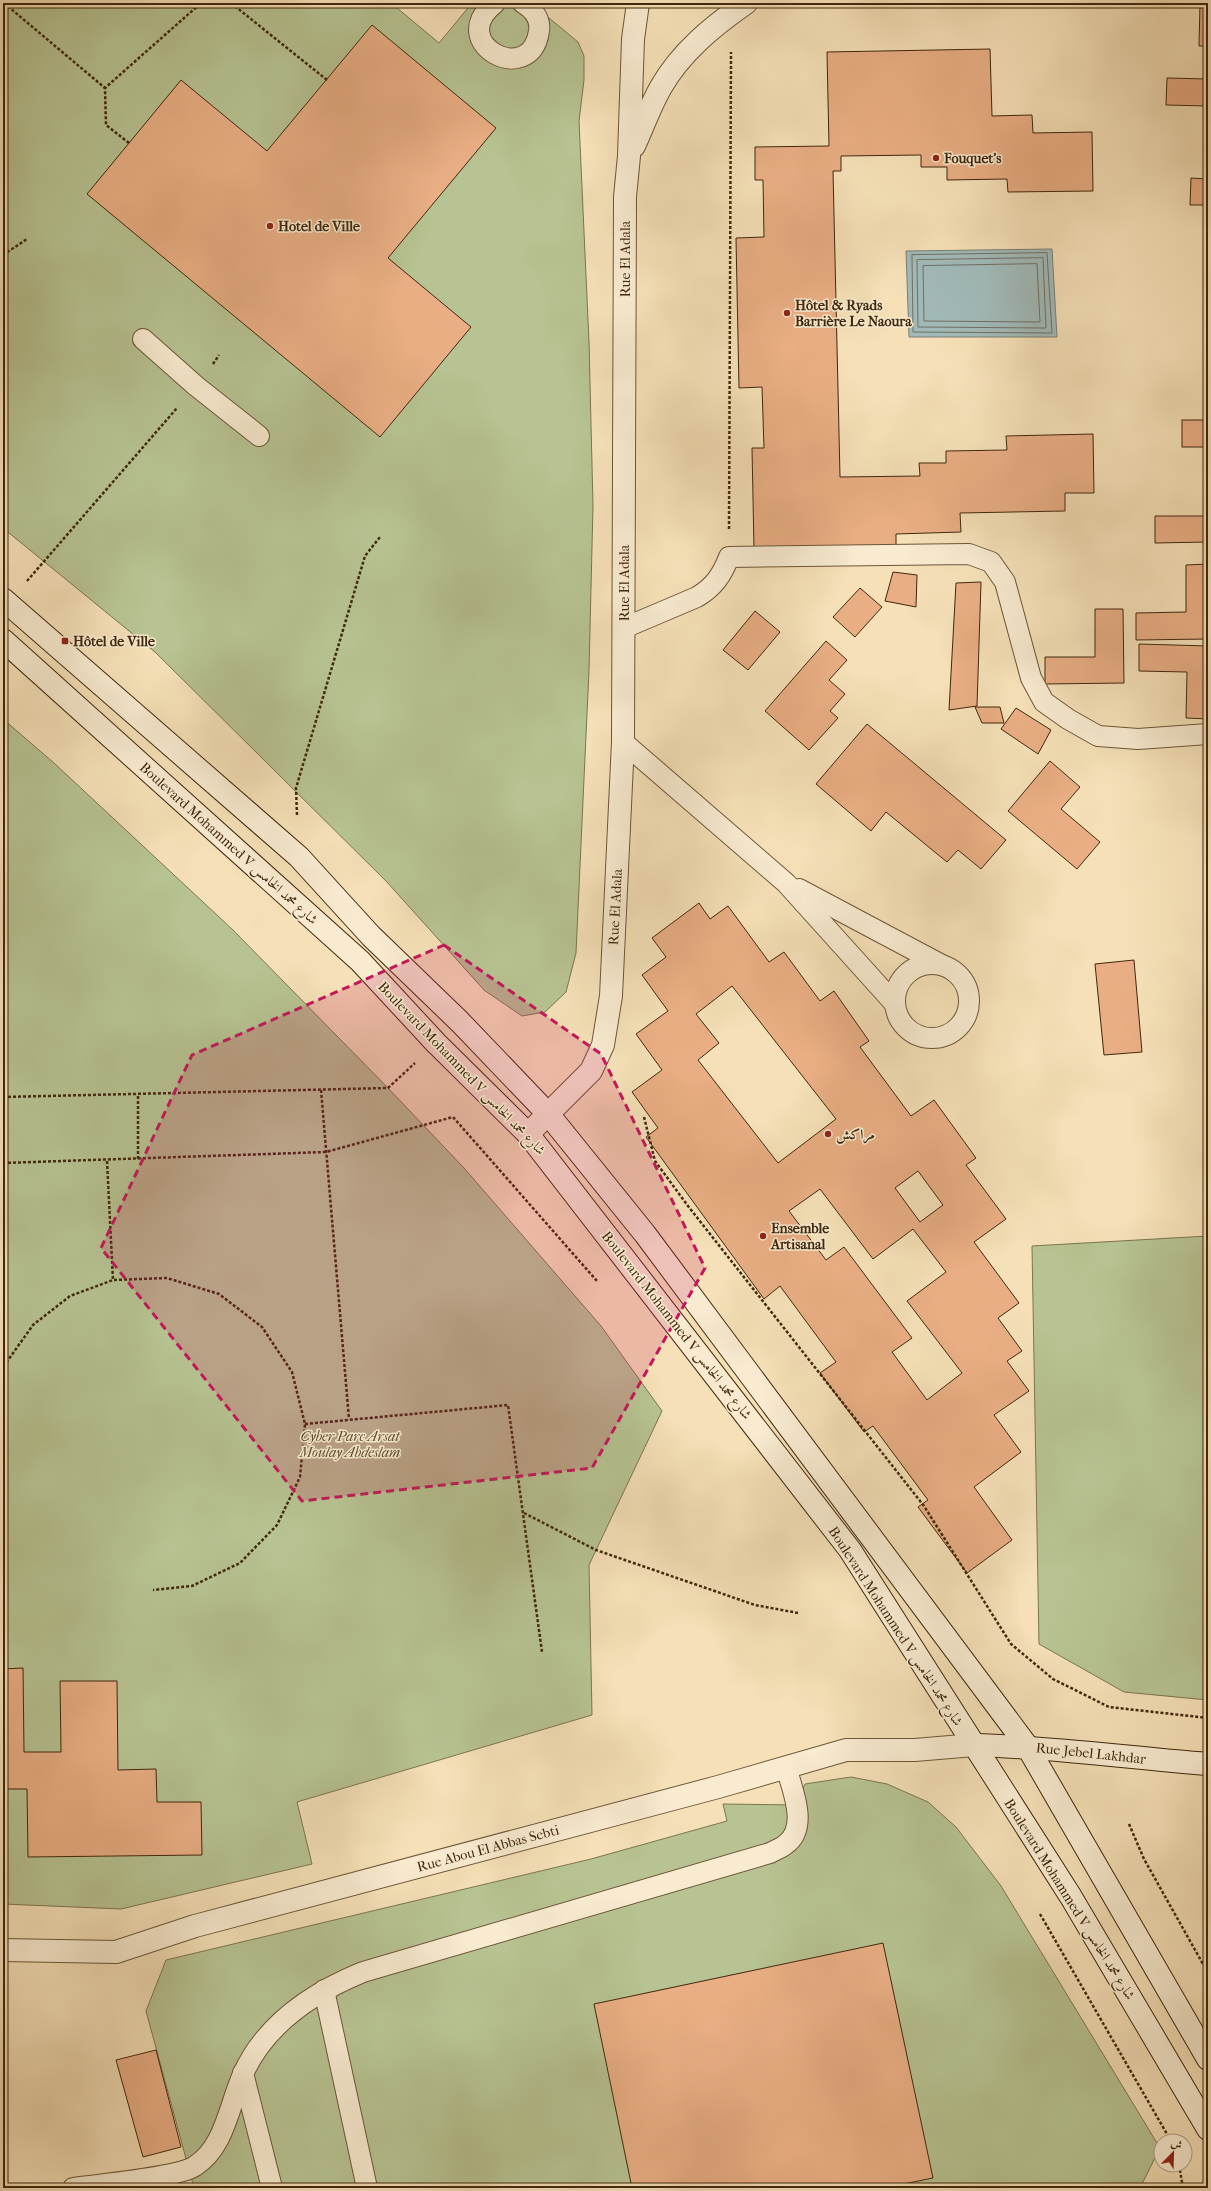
<svg xmlns="http://www.w3.org/2000/svg" width="1211" height="2191" font-family="'IM FELL French Canon',Amiri,serif">
	<style>
		.green { fill: #b7c392; stroke: #7c7550 }
		.water { fill: #a1bab9; stroke: #7b7f74 }
		.lines { fill: none; stroke-linecap: round; stroke-linejoin: round }
		.shore { stroke: #717063; stroke-width: 1 }
		.building { fill: #e9ae84; stroke: #41270d; fill-rule: evenodd }
		.lane-casing { stroke: #6e5538; stroke-width: 22 }
		.street-casing { stroke: #6e5538; stroke-width: 24 }
		.secondary-casing { stroke: #41270d; stroke-width: 24 }
		.path { stroke: #41270d; stroke-width: 2.5; stroke-dasharray: 3 2; stroke-linecap: butt }
		.lane { stroke: #f8ebd0; stroke-width: 20 }
		.street { stroke: #f8ebd0; stroke-width: 22 }
		.secondary { stroke: #f8ebd0; stroke-width: 22 }
		.marked { fill: #c2185b; fill-opacity: 0.2; stroke: #c2185b; stroke-width: 3; stroke-dasharray: 8 5; stroke-linejoin: round }
		.poi-dot { fill: #8f2418; stroke: #f8ebd0; stroke-width: 1.5 }
		.labels { text-anchor: middle; stroke-width: 3; stroke-linejoin: round; paint-order: stroke }
		.poi-label { font-size: 14px; font-weight: bold; fill: #41270d; stroke: #f8ebd0; text-anchor: start }
		.street-label { font-size: 14px; fill: #41270d; stroke: #f8ebd0 }
		.park-label { font-size: 14px; font-style: italic; fill: #5e4e2e; stroke: #f8ebd0 }
	</style>
	<rect width="100%" height="100%" fill="#f5e0b7"/>
	<filter id="stains"><feTurbulence type="fractalNoise" baseFrequency=".005" numOctaves="4"/><feColorMatrix values="0 0 0 0 .2 0 0 0 0 .09 0 0 0 0 .02 0 0 0 .5 -.17"/></filter>
	<radialGradient id="worn" r=".72"><stop offset=".6" stop-color="#630" stop-opacity="0"/><stop offset="1" stop-color="#630" stop-opacity=".3"/></radialGradient>
	<g class="green">
		<path d="M3,3H391L439,43L472,3H531L578,42L584,56V80L579,121L589,342L593,506L589,670L576,953L566,992L545,1012L522,1016L484,990L386,881L156,653L3,528Z"/>
		<path d="M3,719L54,763L233,930L388,1088L464,1168L601,1326L662,1411L589,1565L592,1715L297,1802L312,1864L121,1909L3,1904Z"/>
		<path d="M1208,1236V1700L1124,1692L1039,1644L1032,1246Z"/>
		<path d="M851,1777L887,1784L928,1802L956,1827L1001,1886L1160,2148L1140,2188H194L146,2011L166,1960L591,1859L727,1821L723,1804L796,1805L805,1784Z"/>
	</g>
	<path class="water" d="M1052,249L1057,337H909L906,251Z"/>
	<g class="lines">
		<g class="shore">
			<path d="M1047,253L1052,333L913,332L912,255Z"/>
			<path d="M1043,258L1046,328L918,327L917,260Z"/>
			<path d="M1037,264L1040,322L924,321L923,266Z"/>
		</g>
	</g>
	<g class="building">
		<path d="M1200,3H1208V46H1199Z"/>
		<path d="M372,25L496,128L388,258L471,327L380,437L87,194L181,80L267,151Z"/>
		<path d="M990,49L992,116L1032,115L1033,133L1092,132L1093,191L1008,192L1007,179L947,180V167H921V155L841,156V171H833L840,477L920,476L919,463H946V451L1007,450L1006,436L1093,434L1094,493H1065V511L960,513L961,532L896,534V546L754,549L752,448H764L762,387L739,388L736,238L764,237L763,180H755V147L829,146L827,52Z"/>
		<path d="M1167,78L1208,79V106L1166,105Z"/>
		<path d="M1191,178L1208,179V205H1190Z"/>
		<rect x="1182" y="420" width="26" height="27"/>
		<path d="M1205,468H1208V542L1155,543V516H1205Z"/>
		<path d="M1208,564V639L1136,640V613L1186,612V565Z"/>
		<path d="M893,572L917,575L916,607L885,601Z"/>
		<path d="M981,582L977,706L949,710L956,583Z"/>
		<path d="M860,588L882,607L855,637L833,617Z"/>
		<path d="M1095,609H1123L1124,683L1045,684V657H1095Z"/>
		<path d="M755,611L780,632L748,670L723,650Z"/>
		<path d="M826,641L847,660L829,680L845,694L830,711L838,718L809,750L765,711Z"/>
		<path d="M1139,644L1208,646V719L1186,718L1187,672L1139,671Z"/>
		<path d="M975,707H1000L1004,723H982Z"/>
		<path d="M1016,708L1051,730L1038,754L1001,729Z"/>
		<path d="M867,724L1006,840L981,869L958,850L947,862L886,812L871,831L816,784Z"/>
		<path d="M1050,761L1080,787L1061,809L1100,842L1077,869L1008,811Z"/>
		<path d="M699,903L710,919L728,906L769,962L784,952L820,1001L834,991L869,1041L860,1047L911,1116L934,1100L976,1158L966,1165L1006,1219L974,1242L1019,1303L998,1318L1022,1351L1007,1361L1029,1391L994,1415L1021,1452L974,1487L1012,1540L967,1573L918,1507L928,1500L873,1426L864,1432L820,1373L836,1362L780,1286L764,1299L646,1137L658,1128L632,1092L662,1070L636,1034L668,1011L642,975L666,957L652,938ZM732,986L836,1119L778,1163L698,1060L719,1043L696,1014ZM918,1171L943,1205L920,1222L895,1188ZM820,1189L873,1259L913,1229L946,1272L907,1301L962,1373L927,1400L892,1352L912,1338L844,1247L826,1260L789,1211Z"/>
		<path d="M1134,960L1142,1052L1104,1055L1095,964Z"/>
		<path d="M23,1668L24,1752H61L60,1681H117L118,1770L156,1769L157,1802H201L202,1855L28,1857L27,1789H3V1669Z"/>
		<path d="M883,1943L933,2178L884,2188H632L594,2004Z"/>
		<path d="M156,2050L181,2147L143,2157L116,2060Z"/>
	</g>
	<g class="lines">
		<g class="lane-casing">
			<g id="lane">
				<path d="M495,3C444,43 531,89 539,31C541,19 533,9 523,3"/>
				<path d="M143,339L196,386L259,436"/>
				<path d="M624,628L697,597C714,587 722,575 729,557L969,554L991,562L1005,582L1031,678L1044,702L1068,719L1098,736L1138,739L1208,734"/>
				<path d="M623,742L786,883L895,1004"/>
				<path d="M799,889L942,965"/>
				<circle cx="932" cy="1001" r="37"/>
				<path d="M324,1990L367,2188"/>
				<path d="M243,2073L272,2188"/>
				<path d="M73,2188C98,2184 177,2178 195,2166C225,2147 229,2105 243,2074C266,2023 314,1992 363,1972L770,1853C775,1850 782,1848 786,1844C809,1827 792,1789 786,1767"/>
			</g>
		</g>
		<g class="street-casing">
			<g id="street">
				<path d="M634,146C643,127 650,106 661,87C681,52 713,26 746,3"/>
				<path d="M528,1134L591,1071L603,1045L611,996L623,742L625,197L629,156L633,39L638,3"/>
				<path d="M3,1950L116,1952L195,1926L718,1787L846,1750H915L974,1745"/>
			</g>
		</g>
		<g class="secondary-casing">
			<g id="secondary">
				<path d="M3,599L299,857L371,936L460,1022L549,1115L645,1234L1027,1746L1208,2059"/>
				<path d="M3,640L360,961L436,1043L528,1134L850,1550L1071,1897L1208,2129"/>
				<path d="M974,1745C1052,1747 1130,1758 1208,1764"/>
			</g>
		</g>
		<g class="path">
			<path d="M4,3L105,88"/>
			<path d="M231,3L327,80"/>
			<path d="M129,143L106,125L105,88L201,3"/>
			<path d="M3,255L27,239"/>
			<path d="M213,364L219,355"/>
			<path d="M729,529L731,52"/>
			<path d="M27,581L177,408"/>
			<path d="M297,815L296,788L365,556L380,537"/>
			<path d="M321,1090L349,1419"/>
			<path d="M3,1097L388,1088L415,1063"/>
			<path d="M644,1117L655,1161L688,1206L924,1506L1011,1644L1053,1679L1109,1707L1208,1718"/>
			<path d="M138,1159V1094"/>
			<path d="M107,1161L113,1280"/>
			<path d="M3,1163L326,1152L453,1117L597,1281"/>
			<path d="M3,1372L6,1363L33,1325L70,1296L113,1280L167,1278L219,1294L262,1327L292,1372L305,1424L300,1477L277,1525L240,1563L192,1586L153,1590"/>
			<path d="M305,1424L508,1405L542,1652"/>
			<path d="M524,1513L596,1550L755,1605L798,1613"/>
			<path d="M1129,1824L1144,1859L1208,1973"/>
			<path d="M1040,1914L1171,2141"/>
			<path d="M1179,2165L1183,2188"/>
		</g>
		<use href="#lane" class="lane"/>
		<use href="#street" class="street"/>
		<use href="#secondary" class="secondary"/>
	</g>
	<path class="marked" d="M444,945L601,1054L705,1268L592,1468L302,1501L101,1248L192,1055Z"/>
	<g class="poi-dot">
		<circle cx="936" cy="158" r="4"/>
		<circle cx="270" cy="226" r="4"/>
		<circle cx="787" cy="313" r="4"/>
		<rect x="61" y="637" width="8" height="8" rx="2"/>
		<circle cx="828" cy="1134" r="4"/>
		<circle cx="763" cy="1236" r="4"/>
	</g>
	<g class="labels">
		<g class="poi-label">
			<text x="944" y="163">Fouquet's</text>
			<text x="278" y="231">Hotel de Ville</text>
			<text x="795" y="310">Hôtel &amp; Ryads<tspan x="795" dy="16">Barrière Le Naoura</tspan></text>
			<text x="73" y="646">Hôtel de Ville</text>
			<text x="836" y="1139">مراكش</text>
			<text x="771" y="1233">Ensemble<tspan x="771" dy="16">Artisanal</tspan></text>
		</g>
		<g class="street-label">
			<text transform="translate(625 259) rotate(-90)" y="5">Rue El Adala</text>
			<text transform="translate(624 583) rotate(-90)" y="5">Rue El Adala</text>
			<text transform="translate(229 843) rotate(42)" y="5">Boulevard Mohammed V شارع محمد الخامس</text>
			<text transform="translate(615 907) rotate(-87)" y="5">Rue El Adala</text>
			<text transform="translate(462 1068) rotate(46)" y="5">Boulevard Mohammed V شارع محمد الخامس</text>
			<text transform="translate(677 1325) rotate(52)" y="5">Boulevard Mohammed V شارع محمد الخامس</text>
			<text transform="translate(896 1626) rotate(57)" y="5">Boulevard Mohammed V شارع محمد الخامس</text>
			<text transform="translate(1091 1753) rotate(6)" y="5">Rue Jebel Lakhdar</text>
			<text transform="translate(488 1848) rotate(-15)" y="5">Rue Abou El Abbas Sebti</text>
			<text transform="translate(1070 1899) rotate(58)" y="5">Boulevard Mohammed V شارع محمد الخامس</text>
		</g>
		<g class="park-label">
			<text x="350" y="1441">Cyber Parc Arsat<tspan x="350" dy="16">Moulay Abdeslam</tspan></text>
		</g>
	</g>
	<rect width="1211" height="2191" fill="none" stroke="#f5e0b7" stroke-width="16"/>
	<rect x="4" y="4" width="1203" height="2183" fill="none" stroke="#41270d" stroke-width="2"/>
	<rect x="8" y="8" width="1195" height="2175" fill="none" stroke="#41270d"/>
	<g transform="translate(1173 2153) rotate(23)"><circle r="19" fill="#f8ebd0" stroke="#af9d82"/>
	<path d="M0-3L7 15L0 10L-7 15Z" fill="#8f2418"/>
	<text y="-6" font-size="11" font-weight="bold" text-anchor="middle" fill="#41270d">ش</text>
	</g>
	<rect width="100%" height="100%" filter="url(#stains)"/>
	<rect width="100%" height="100%" fill="url(#worn)"/>
</svg>
